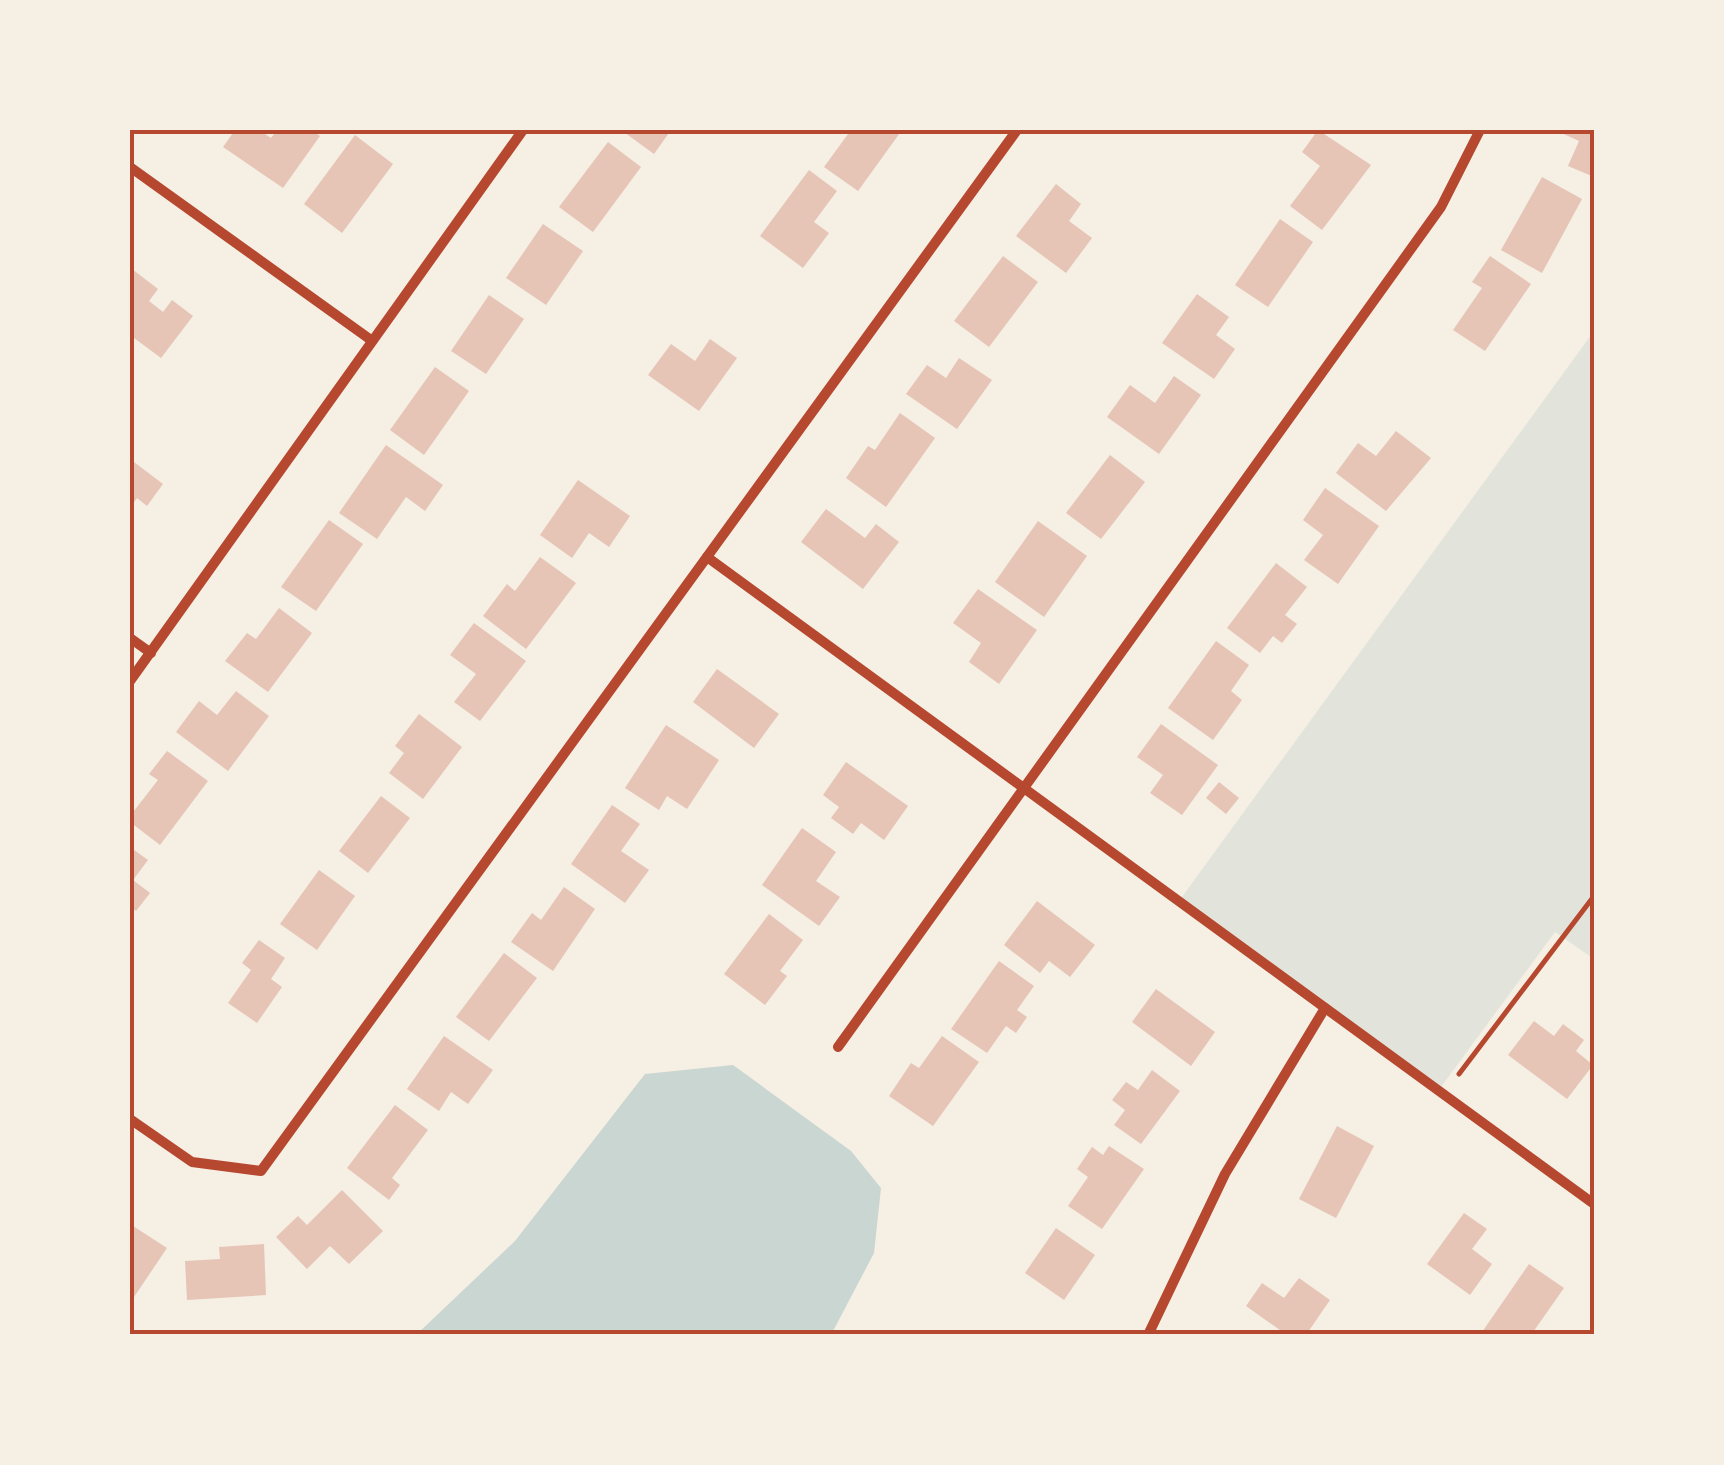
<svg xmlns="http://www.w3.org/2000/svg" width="1724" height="1465" font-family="'Noto Sans',sans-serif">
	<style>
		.green { fill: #e2e4dc }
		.water { fill: #c9d6d2 }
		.building { fill: #e6c5b7 }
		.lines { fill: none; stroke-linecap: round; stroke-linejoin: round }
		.path { stroke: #b5482f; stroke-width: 5 }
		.minor { stroke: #b5482f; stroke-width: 10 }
		.neatline { fill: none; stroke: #b5482f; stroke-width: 4 }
	</style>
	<rect width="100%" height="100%" fill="#f6efe4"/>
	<path class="green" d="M1594,331V959L1555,932L1438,1091L1179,901Z"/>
	<path class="water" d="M733,1065L851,1151L881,1188L874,1253L831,1335H416L515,1241L645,1074Z"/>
	<g class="building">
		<path d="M235,130H259L271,138L277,130H312L320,136L283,188L223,147Z"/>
		<path d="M621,130H671L654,154Z"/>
		<path d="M843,130H902L858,191L824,167L848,134Z"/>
		<path d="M1318,130L1371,165L1322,230L1290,206L1320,166L1302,152Z"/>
		<path d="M1555,130H1594V177L1568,166L1579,141Z"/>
		<path d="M355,135L393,164L342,233L304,204Z"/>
		<path d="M608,142L641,167L593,232L559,207Z"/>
		<path d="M809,170L837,191L814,222L829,233L803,268L760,236Z"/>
		<path d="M1542,177L1582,199L1542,273L1501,250Z"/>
		<path d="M1056,184L1081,204L1069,221L1092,238L1066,273L1016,236Z"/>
		<path d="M1280,219L1313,242L1268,307L1235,285Z"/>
		<path d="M543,224L583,251L546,305L506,278Z"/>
		<path d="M1003,256L1038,282L989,347L954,321Z"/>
		<path d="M1490,256L1531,284L1485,351L1453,330L1482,288L1472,282Z"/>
		<path d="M132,269L158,289L149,301L163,312L172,300L193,316L161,358L130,335Z"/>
		<path d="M1197,294L1229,317L1216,335L1235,349L1214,379L1162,343Z"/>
		<path d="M489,295L524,319L486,374L451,351Z"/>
		<path d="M710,339L737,358L699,411L648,375L671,344L695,361Z"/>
		<path d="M959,358L992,380L957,429L906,394L927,365L946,378Z"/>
		<path d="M435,367L469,391L424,455L390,430Z"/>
		<path d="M1174,376L1201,395L1159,454L1107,417L1130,385L1155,403Z"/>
		<path d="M900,413L935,438L886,507L846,478L868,446L875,450Z"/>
		<path d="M1396,431L1431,458L1386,511L1336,473L1358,443L1376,456Z"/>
		<path d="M386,445L443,485L425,511L406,497L377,539L339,513Z"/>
		<path d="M1110,455L1145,482L1101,539L1066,513Z"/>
		<path d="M130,459L163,484L147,506L137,498L130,508Z"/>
		<path d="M578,480L630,516L609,547L589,533L572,558L540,535Z"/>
		<path d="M1325,488L1379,526L1338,584L1304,560L1323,535L1303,520Z"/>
		<path d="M826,509L865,538L876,524L899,542L863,589L801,542Z"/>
		<path d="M329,520L363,544L316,611L281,587Z"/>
		<path d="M1038,521L1087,556L1044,617L995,582Z"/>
		<path d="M540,557L576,583L526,649L483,616L507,584L515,591Z"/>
		<path d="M1276,563L1307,587L1285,615L1297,624L1282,643L1273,636L1260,653L1227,628Z"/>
		<path d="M978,589L1037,630L999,684L969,662L981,643L953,623Z"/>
		<path d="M279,608L312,633L268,692L225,661L247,633L256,639Z"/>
		<path d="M474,623L526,661L480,721L454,702L476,674L450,655Z"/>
		<path d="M1216,641L1249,665L1231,691L1242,700L1213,740L1168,708Z"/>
		<path d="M717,669L779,714L754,748L693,702Z"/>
		<path d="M236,691L269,716L228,771L176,732L199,701L217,715Z"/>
		<path d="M419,714L462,747L423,799L389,773L404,753L395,746Z"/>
		<path d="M1161,724L1218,765L1182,815L1150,793L1163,775L1137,757Z"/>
		<path d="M666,725L719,760L687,809L667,796L659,810L625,788Z"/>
		<path d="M167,751L208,781L160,845L130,822V816L158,780L149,774Z"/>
		<path d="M846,762L908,806L884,840L861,823L853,834L831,818L839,807L823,795Z"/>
		<path d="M1219,782L1239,798L1226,814L1206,798Z"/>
		<path d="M381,796L410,818L368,873L339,851Z"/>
		<path d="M612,805L640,824L621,851L649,870L625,903L571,864Z"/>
		<path d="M802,828L836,852L816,881L840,897L819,926L762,885Z"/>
		<path d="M130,847L148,860L133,880L150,893L136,911L130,906Z"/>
		<path d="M319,870L355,896L317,950L280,924Z"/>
		<path d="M564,887L595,909L553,971L511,942L532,913L541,920Z"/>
		<path d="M1037,901L1095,945L1070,977L1049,961L1040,973L1004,945Z"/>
		<path d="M769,914L803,940L780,971L787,976L765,1005L724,974Z"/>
		<path d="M259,940L285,958L271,979L282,987L257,1023L228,1003L251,970L242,963Z"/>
		<path d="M504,953L537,978L489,1041L456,1017Z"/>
		<path d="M999,961L1034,986L1017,1010L1027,1017L1016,1033L1006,1026L987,1053L951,1029Z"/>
		<path d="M1156,989L1215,1032L1191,1066L1132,1022Z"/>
		<path d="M1534,1021L1554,1036L1563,1024L1584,1040L1576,1051L1593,1065L1567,1099L1508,1055Z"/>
		<path d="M444,1036L493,1070L468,1104L451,1092L439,1111L407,1089Z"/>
		<path d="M942,1036L979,1062L933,1126L889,1096L911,1063L919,1068Z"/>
		<path d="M1152,1070L1180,1091L1141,1144L1114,1125L1125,1110L1112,1100L1126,1082L1138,1090Z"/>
		<path d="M395,1105L428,1130L392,1178L400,1185L389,1200L347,1168Z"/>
		<path d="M1337,1126L1374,1146L1336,1218L1299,1199Z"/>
		<path d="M1109,1146L1144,1169L1102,1229L1068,1206L1088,1177L1077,1169L1092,1147L1103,1155Z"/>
		<path d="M342,1190L383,1231L349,1264L330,1246L307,1269L276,1237L298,1216L307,1225Z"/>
		<path d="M1464,1213L1487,1229L1472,1249L1492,1264L1470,1295L1427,1264Z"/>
		<path d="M130,1224L167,1248L134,1297L130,1294Z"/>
		<path d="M1056,1228L1095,1255L1064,1300L1025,1273Z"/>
		<path d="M264,1244L266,1295L187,1300L185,1261L220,1259L219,1247Z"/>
		<path d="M1529,1264L1564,1288L1531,1335H1480Z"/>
		<path d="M1299,1278L1330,1300L1306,1335H1287L1246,1306L1262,1283L1284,1298Z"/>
	</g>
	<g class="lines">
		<path class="path" d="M1459,1074L1594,896"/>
		<g class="minor">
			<path d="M130,167L371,340"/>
			<path d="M707,557L1594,1204"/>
			<path d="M130,638L151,653"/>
			<path d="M130,681L523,130"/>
			<path d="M838,1047L1441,207L1480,130"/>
			<path d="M130,1119L192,1162L261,1171L1017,130"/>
			<path d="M1148,1335L1225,1174L1325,1008"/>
		</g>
	</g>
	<rect width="1724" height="1465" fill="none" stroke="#f6efe4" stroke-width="265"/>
	<rect x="132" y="132" width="1460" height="1200" class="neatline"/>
</svg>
